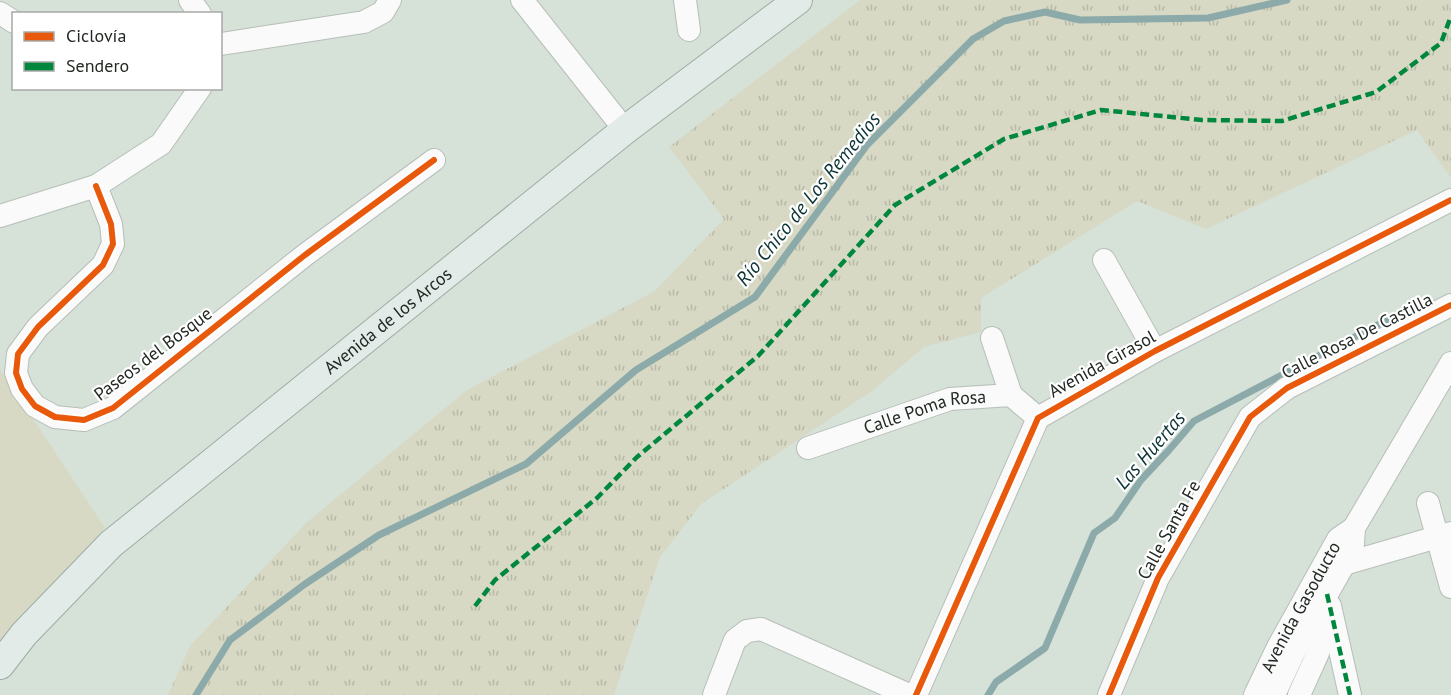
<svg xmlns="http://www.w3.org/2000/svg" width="1451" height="695" font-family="'PT Sans',sans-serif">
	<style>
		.grass { fill: #d7d9c4 }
		.park { fill: url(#park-tufts) }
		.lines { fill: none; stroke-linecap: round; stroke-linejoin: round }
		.stream { stroke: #8caaa9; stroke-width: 7 }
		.minor-casing { stroke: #b6beb8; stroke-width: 24 }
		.major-casing { stroke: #9cada5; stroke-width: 30 }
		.minor { stroke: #f9faf9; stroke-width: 22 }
		.major { stroke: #e3ebe8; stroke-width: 28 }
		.quiet { stroke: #00873e; stroke-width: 4.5; stroke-dasharray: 9 4.5; stroke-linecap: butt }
		.cycleway-casing { stroke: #fff; stroke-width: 10 }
		.cycleway { stroke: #e8590c; stroke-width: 6 }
		.labels { text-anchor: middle; stroke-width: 4.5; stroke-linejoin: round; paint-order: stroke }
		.street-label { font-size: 18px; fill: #222923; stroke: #fff }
		.water-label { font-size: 20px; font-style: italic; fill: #0b3335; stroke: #fff }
	</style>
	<defs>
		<pattern id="park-tufts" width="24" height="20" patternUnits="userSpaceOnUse" patternTransform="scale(1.5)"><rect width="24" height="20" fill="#d7d9c4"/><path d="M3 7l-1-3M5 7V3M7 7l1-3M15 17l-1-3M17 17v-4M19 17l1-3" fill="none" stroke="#b8baa8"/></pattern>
	</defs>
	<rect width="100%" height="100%" fill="#d6e1d8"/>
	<path class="grass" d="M0,369L105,528L0,654Z"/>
	<path class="park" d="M860,0H1451V178L1417,130L1206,229L1137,201L981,298V332L924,347L872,391L701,504L660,557L614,695H168L190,646L306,523L467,390L655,291L724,219L669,147Z"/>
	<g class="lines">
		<g class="stream">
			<path d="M196,695L230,640L305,584L379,535L526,464L636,370L755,297L867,145L973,39L1004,21L1045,12L1080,20L1208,18L1287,0"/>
			<path d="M988,695L996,682L1045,648L1094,533L1115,518L1141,480L1169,450L1194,421L1414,306"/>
		</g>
		<g class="minor-casing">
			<g id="minor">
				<path d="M190,0L200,14"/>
				<path d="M522,0L625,130"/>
				<path d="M685,0L689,30"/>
				<path d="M0,13L14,22"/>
				<path d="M221,44L364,22L383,12L390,0"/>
				<path d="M96,186L111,224L113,244L103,265L38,327L18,354L16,373L22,389L35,406L55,417L84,420L113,408L305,255L434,160"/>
				<path d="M0,216L96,186L161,144L200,88"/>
				<path d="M1104,260L1155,351"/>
				<path d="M992,338L1011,395"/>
				<path id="s1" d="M808,448L950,399L1011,395L1038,418"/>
				<path d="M1428,503L1451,587"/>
				<path d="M1344,564L1451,533"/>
				<path d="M1330,606L1350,695"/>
				<path d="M714,695L735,640L747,631L761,629L909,695"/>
				<path d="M916,695L1038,418L1155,351L1451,200"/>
				<path d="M1109,695L1158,578L1250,417L1287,388L1451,305"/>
				<path id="s2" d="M1255,695L1278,647L1338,539L1354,528"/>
				<path d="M1274,695L1293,654L1344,564L1353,544L1354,528L1451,363"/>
				<path d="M1299,695L1318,653L1325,607"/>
			</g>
		</g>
		<g class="major-casing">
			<g id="major">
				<path id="s3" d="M0,665L24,634L111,544L625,130L798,0"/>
			</g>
		</g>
		<use href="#minor" class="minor"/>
		<use href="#major" class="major"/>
		<g class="quiet">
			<path d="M1327,594L1350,695"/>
			<path d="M475,606L495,580L597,498L637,457L758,356L895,205L1004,139L1101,110L1202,120L1282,121L1376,92L1441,43L1451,16"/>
		</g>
		<g class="cycleway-casing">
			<g id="cycleway">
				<path d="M96,186L111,224L113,244L103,265L38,327L18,354L16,373L22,389L35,406L55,417L84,420L113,408L305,255L434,160"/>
				<path d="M916,695L1038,418L1155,351L1451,200"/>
				<path d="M1109,695L1158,578L1250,417L1287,388L1451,305"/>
			</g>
		</g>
		<use href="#cycleway" class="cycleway"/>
	</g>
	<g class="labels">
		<g class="street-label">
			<text dy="6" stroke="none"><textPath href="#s3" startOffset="520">Avenida de los Arcos</textPath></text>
			<text transform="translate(1357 336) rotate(-27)" y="6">Calle Rosa De Castilla</text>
			<text transform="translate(153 354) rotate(-37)" y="6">Paseos del Bosque</text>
			<text transform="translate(1102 364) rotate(-29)" y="6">Avenida Girasol</text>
			<text dy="6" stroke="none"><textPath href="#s1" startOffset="123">Calle Poma Rosa</textPath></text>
			<text transform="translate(1169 530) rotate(-61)" y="6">Calle Santa Fe</text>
			<text dy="6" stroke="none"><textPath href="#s2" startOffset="99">Avenida Gasoducto</textPath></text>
		</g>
		<g class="water-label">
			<text transform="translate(808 199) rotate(-51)" y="7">Río Chico de Los Remedios</text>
			<text transform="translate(1150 450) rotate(-49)" y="7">Las Huertas</text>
		</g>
	</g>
	<rect x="12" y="12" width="210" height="78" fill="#ffffff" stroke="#a7a9a7" stroke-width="1.5"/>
	<rect x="24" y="32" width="30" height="9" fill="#e8590c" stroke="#a7a9a7" stroke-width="1.5"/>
	<text x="66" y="42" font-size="18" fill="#222923">Ciclovía</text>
	<rect x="24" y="62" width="30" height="9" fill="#00873e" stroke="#a7a9a7" stroke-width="1.5"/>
	<text x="66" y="72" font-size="18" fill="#222923">Sendero</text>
</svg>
